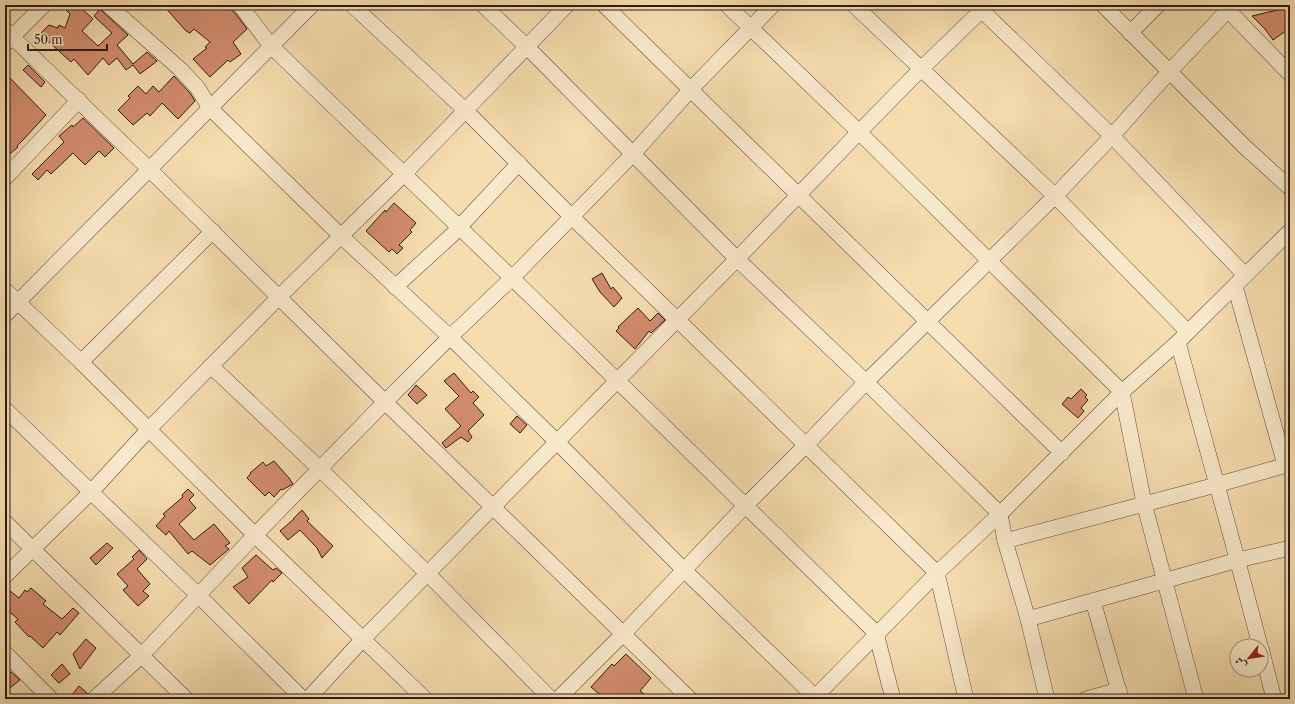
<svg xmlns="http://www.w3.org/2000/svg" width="1295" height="704" font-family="'Libre Caslon Text',Amiri,serif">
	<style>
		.building { fill: #d38d6f; stroke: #2b1c17 }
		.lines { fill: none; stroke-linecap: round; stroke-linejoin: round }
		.minor-casing { stroke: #5e4c3d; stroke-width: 16 }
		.minor { stroke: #f9e9cb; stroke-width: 15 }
	</style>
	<rect width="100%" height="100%" fill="#f6ddaf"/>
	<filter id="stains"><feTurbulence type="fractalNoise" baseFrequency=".005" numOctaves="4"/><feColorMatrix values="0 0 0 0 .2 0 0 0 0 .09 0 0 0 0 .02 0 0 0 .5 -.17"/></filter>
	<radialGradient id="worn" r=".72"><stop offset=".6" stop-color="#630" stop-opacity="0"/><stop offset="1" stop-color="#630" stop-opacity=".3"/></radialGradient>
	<g class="building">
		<path d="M61,5H78L93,19L82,31L98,46L112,33L94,16L100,9L128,35L117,45L133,64L147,52L157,61L140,74L133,65L126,70L117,58L109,65L103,58L88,75L74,59L71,62L40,34L49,25L58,28L59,25L65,28L70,14Z"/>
		<path d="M163,5H226L235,13L247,29L233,42L241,54L230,62L228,60L210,77L193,59L207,48L205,47L210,42L194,29L190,33L186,31Z"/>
		<path d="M1290,7V28L1273,40L1265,29L1252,16Z"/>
		<path d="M28,65L45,82L41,87L23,70Z"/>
		<path d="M5,73L46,115L23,140L17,146L18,147L5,158Z"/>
		<path d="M174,76L190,93L195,101L178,119L162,103L150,116L147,113L133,125L118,110L130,98L128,96L138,86L146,94L153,86L159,92Z"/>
		<path d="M83,118L114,148L105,157L99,151L85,165L73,153L51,174L47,170L38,180L32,174L64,142L59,136L72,125L73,127Z"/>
		<path d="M394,203L416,223L410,230L412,232L399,245L403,248L397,254L392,249L389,252L366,231L385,210L386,212Z"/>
		<path d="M602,273L611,289L613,287L622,298L614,307L600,292L592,279Z"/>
		<path d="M638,308L650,321L658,313L665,320L651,333L649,331L635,349L616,331L619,328L618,327Z"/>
		<path d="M454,373L471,393L473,391L479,397L473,403L484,415L468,431L472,437L468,442L461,437L446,448L442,443L461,426L445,409L459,396L444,381Z"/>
		<path d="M416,385L427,395L417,404L408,395Z"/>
		<path d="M1081,389L1087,395L1085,397L1088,400L1081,408L1084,411L1078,418L1062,404L1068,397L1071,399Z"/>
		<path d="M517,416L527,425L520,433L510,424Z"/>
		<path d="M274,461L289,478L293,484L282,490L281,489L274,497L269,492L265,496L247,478L251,473H250L263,462L266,466Z"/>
		<path d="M188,489L194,495L189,500L196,508L179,524L194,540L214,524L230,543L225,546L229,549L210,565L192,551L188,554L169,531L166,535L156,526L165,516L163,514L183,497L182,495Z"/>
		<path d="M302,510L309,519L307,521L333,546L322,558L317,548L300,530L288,540L280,531L294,519H293Z"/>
		<path d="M107,543L113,548L96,565L90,558Z"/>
		<path d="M139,550L147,559L137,569L150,584L143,591L149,596L138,606L123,590L128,586L117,574L134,559L132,557Z"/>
		<path d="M256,555L273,570L276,568L282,573L273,582L272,580L249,604L233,587L248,577L242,568Z"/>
		<path d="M31,588L46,601L43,604L62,619L73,608L79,613L60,635L57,632L43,648L30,636L29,637L15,622L18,619L5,608V598L10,591L19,598L25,590L27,592Z"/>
		<path d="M86,639L96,648L80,669L73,654Z"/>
		<path d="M626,654L651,678L640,691L651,699H605L591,687L612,664L614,666Z"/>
		<path d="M62,664L70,674L59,683L51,675Z"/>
		<path d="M11,672L20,680L10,688L5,683V678Z"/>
		<path d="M79,686L87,693L83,699H76L72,695Z"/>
	</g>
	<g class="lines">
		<g class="minor-casing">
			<g id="minor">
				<path d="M108,5L180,69L197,87L210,108L341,236L450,337L557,442L683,569L815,697"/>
				<path d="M240,5L271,46L512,278L876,633L893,699"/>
				<path d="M352,5L465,110L572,217L937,573L966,699"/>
				<path d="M483,5L527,47L737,259L866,382L1000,514L1005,541L1028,619L1047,699"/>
				<path d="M604,5L1062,453"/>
				<path d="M727,5L859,132L1122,392L1144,503L1196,699"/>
				<path d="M854,5L1055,196L1188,332"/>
				<path d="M976,5L1112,136L1245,275"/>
				<path d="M1103,5L1245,147L1290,188"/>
				<path d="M1223,5L1290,74"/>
				<path d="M5,30L149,169L385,402L690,699"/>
				<path d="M1130,33L1158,5"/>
				<path d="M5,44L44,5"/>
				<path d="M5,178L79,100"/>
				<path d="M1235,286L1285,465"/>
				<path d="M395,287L452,235L519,163"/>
				<path d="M5,290L81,362L255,535L425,699"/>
				<path d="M5,315L312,5"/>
				<path d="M1178,342C1205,443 1234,544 1260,646"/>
				<path d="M81,362L213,231"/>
				<path d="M211,366L320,469L428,574L551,699"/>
				<path d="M5,409L198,595L303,699"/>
				<path d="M5,522L186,699"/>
				<path d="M1005,541L1216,485L1290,464"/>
				<path d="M5,576L91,492L149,429L279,297L404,174L567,5"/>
				<path d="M1093,601L1121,699"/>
				<path d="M1028,619L1238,560L1290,548"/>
				<path d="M1261,648L1274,699"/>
				<path d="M5,653L51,699"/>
				<path d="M94,699L141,656L255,535L385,402L450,337L512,278L633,154L691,89L773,5"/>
				<path d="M308,699L363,639L737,259L859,132L922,68L987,5"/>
				<path d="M558,699L623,634L745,506L806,445L866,382L1055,196L1112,136L1169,72L1228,10"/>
				<path d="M813,699L937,573L1000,514L1122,392L1178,342L1290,231"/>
				<path d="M1086,699L1119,690"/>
			</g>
		</g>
		<use href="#minor" class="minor"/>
	</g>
	<rect width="1295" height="704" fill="none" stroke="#f6ddaf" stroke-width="20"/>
	<rect x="6" y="6" width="1283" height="692" fill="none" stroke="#2b1c17" stroke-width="2"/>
	<rect x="10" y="10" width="1275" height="684" fill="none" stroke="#2b1c17"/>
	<g transform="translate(1249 658) rotate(240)"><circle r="19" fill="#f9e9cb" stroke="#a79783"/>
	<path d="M0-3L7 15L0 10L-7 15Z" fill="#8f2418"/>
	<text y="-6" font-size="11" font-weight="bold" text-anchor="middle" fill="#2b1c17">ش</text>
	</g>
	<path d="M28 44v6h79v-6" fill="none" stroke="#2b1c17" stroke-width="2"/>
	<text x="34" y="44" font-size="12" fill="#2b1c17" stroke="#f9e9cb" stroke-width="3" paint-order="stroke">50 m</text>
	<rect width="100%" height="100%" filter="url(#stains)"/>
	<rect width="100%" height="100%" fill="url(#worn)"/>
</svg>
